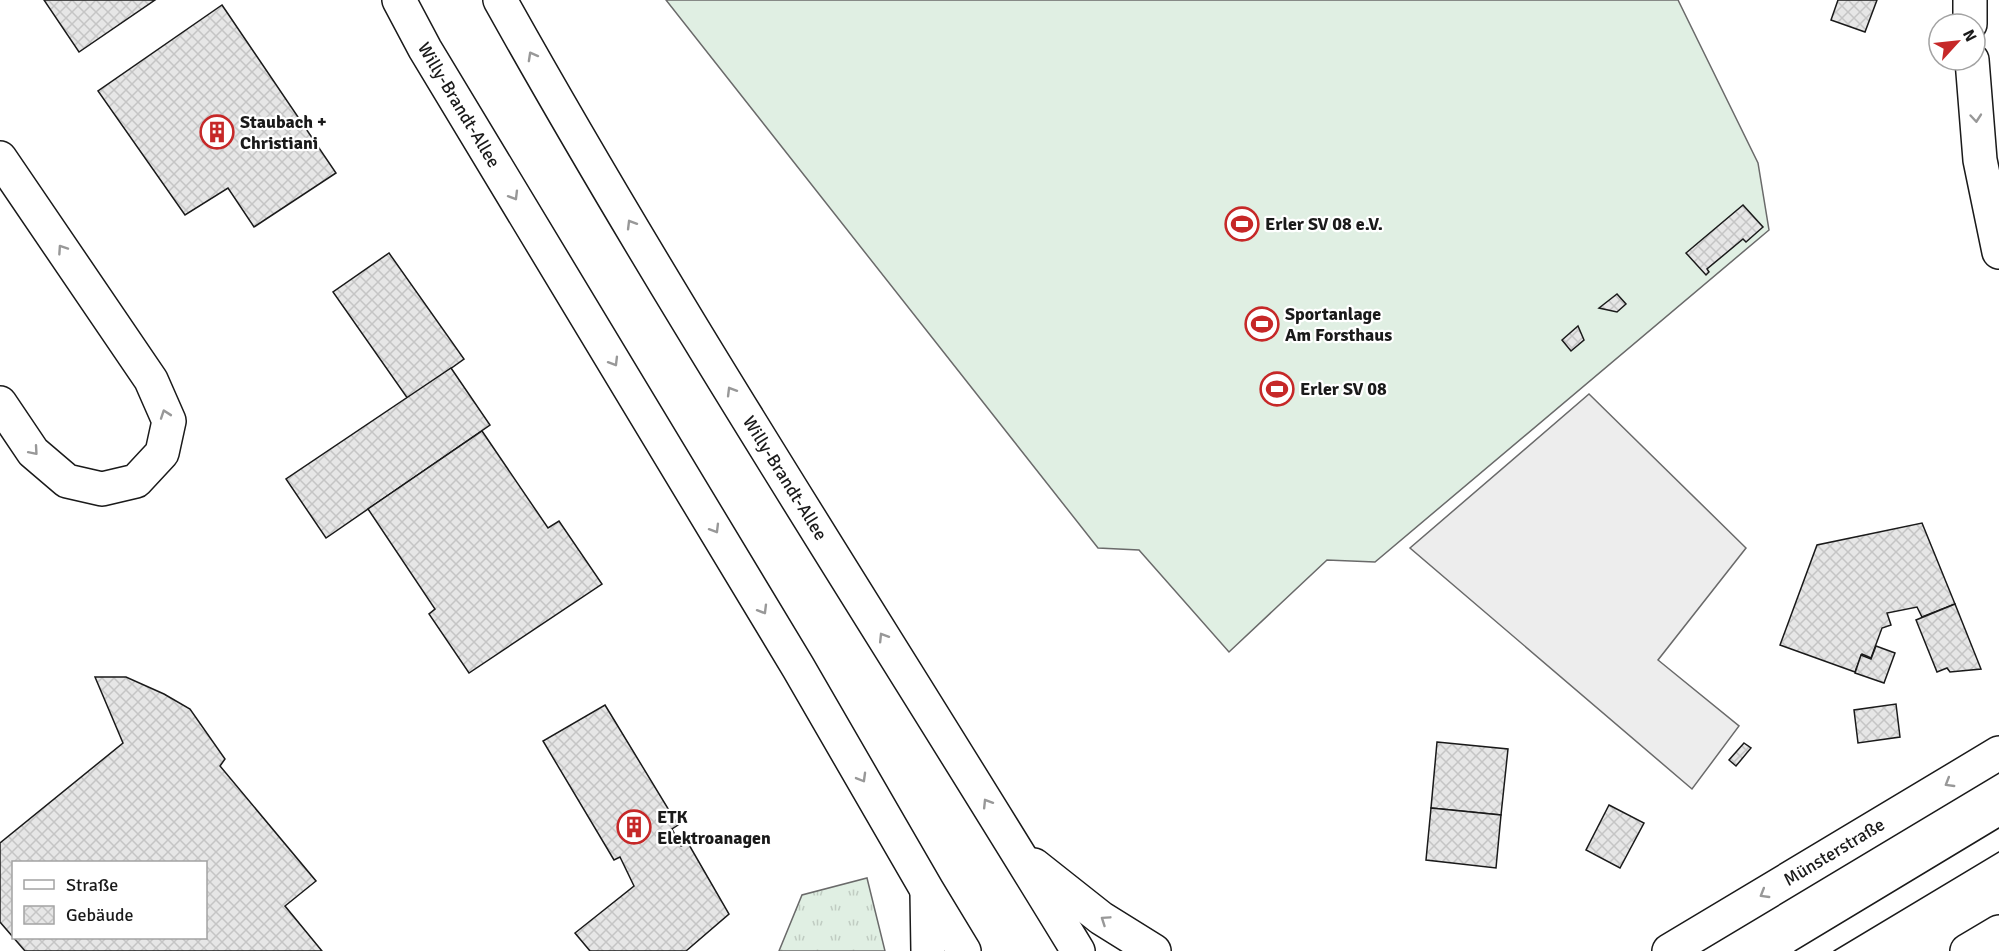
<svg xmlns="http://www.w3.org/2000/svg" width="1999" height="951" font-family="Signika,sans-serif">
	<style>
		.grass { fill: url(#grass-tufts); stroke: #6a6a6a; stroke-width: 1.5 }
		.pitch { fill: #e0efe3; stroke: #6a6a6a; stroke-width: 1.5 }
		.parking { fill: #ededed; stroke: #6a6a6a; stroke-width: 1.5 }
		.building { fill: url(#building-cross-hatch); stroke: #1a1a1a; stroke-width: 1.5; fill-rule: evenodd }
		.lines { fill: none; stroke-linecap: round; stroke-linejoin: round }
		.street-casing { stroke: #1a1a1a; stroke-width: 36 }
		.secondary-casing { stroke: #1a1a1a; stroke-width: 36 }
		.primary-casing { stroke: #1a1a1a; stroke-width: 36 }
		.street { stroke: #fff; stroke-width: 33 }
		.secondary { stroke: #fff; stroke-width: 33 }
		.primary { stroke: #fff; stroke-width: 33 }
		.tram { stroke: #1a1a1a; stroke-width: 1.5 }
		.oneway { stroke: #989898 }
		.labels { text-anchor: middle; stroke-width: 4.5; stroke-linejoin: round; paint-order: stroke }
		.street-label { font-size: 18px; fill: #1a1a1a; stroke: #fff }
		.poi-label { font-size: 18px; font-weight: bold; fill: #1a1a1a; stroke: #fff; text-anchor: start }
	</style>
	<defs>
		<pattern id="grass-tufts" width="24" height="20" patternUnits="userSpaceOnUse" patternTransform="scale(1.5)"><rect width="24" height="20" fill="#e0efe3"/><path d="M3 7l-1-3M5 7V3M7 7l1-3M15 17l-1-3M17 17v-4M19 17l1-3" fill="none" stroke="#c0ccc2"/></pattern>
		<pattern id="building-cross-hatch" width="8" height="8" patternUnits="userSpaceOnUse" patternTransform="scale(1.5)"><rect width="8" height="8" fill="#e6e6e6"/><path d="M0 0l8 8M0 8l8-8" fill="none" stroke="#c5c5c5"/></pattern>
	</defs>
	<rect width="100%" height="100%" fill="#fff"/>
	<path class="grass" d="M867,878L885,951H779L802,895Z"/>
	<path class="pitch" d="M666,0H1678L1758,163L1769,230L1375,562L1327,560L1229,652L1139,550L1098,548Z"/>
	<path class="parking" d="M1589,394L1746,548L1658,660L1739,726L1692,789L1410,548Z"/>
	<g class="building">
		<path d="M44,0H155L79,52Z"/>
		<path d="M1838,0H1877L1865,32L1831,20Z"/>
		<path d="M222,5L336,173L254,227L228,188L185,215L98,91Z"/>
		<path d="M1743,205L1763,227L1746,242L1743,239L1707,269L1709,272L1706,275L1686,253Z"/>
		<path d="M389,253L464,359L408,399L333,292Z"/>
		<path d="M1617,294L1626,304L1617,312L1599,308Z"/>
		<path d="M1578,326L1584,340L1571,351L1562,340Z"/>
		<path d="M451,368L490,425L326,538L286,479Z"/>
		<path d="M482,431L548,528L559,521L602,584L469,673L429,614L435,609L368,509Z"/>
		<path d="M1922,523L1955,604L1922,617L1917,607L1887,613L1891,625L1882,628L1871,658L1862,654L1855,672L1780,645L1817,545Z"/>
		<path d="M1955,604L1981,669L1950,672L1947,668L1937,672L1916,620Z"/>
		<path d="M1876,646L1895,653L1884,683L1855,673L1861,655L1871,659Z"/>
		<path d="M95,677H126L164,694L190,709L225,759L220,766L316,881L285,906L322,951H25L0,922V843L123,743ZM14,862H206V938H14Z"/>
		<path d="M1896,704L1900,737L1858,743L1854,710Z"/>
		<path d="M605,705L678,825L672,829L681,846L688,843L729,914L686,951H590L575,933L634,886L620,857L614,860L543,741Z"/>
		<path d="M1437,742L1508,749L1501,815L1431,808Z"/>
		<path d="M1744,743L1751,748L1736,766L1729,760Z"/>
		<path d="M1609,805L1644,823L1620,868L1586,850Z"/>
		<path d="M1431,808L1501,815L1496,868L1426,860Z"/>
	</g>
	<g class="lines">
		<g class="street-casing">
			<path id="street" d="M0,158L151,380L169,421L162,453L136,481L102,489L67,481L33,452L0,403"/>
		</g>
		<g class="secondary-casing">
			<g id="secondary">
				<path d="M1970,0V24"/>
				<path d="M1972,60L1980,160L1999,252"/>
			</g>
		</g>
		<g class="primary-casing">
			<g id="primary">
				<path d="M399,0L425,49L798,667L927,890L964,951"/>
				<path d="M500,0C681,324 885,634 1078,951"/>
				<path d="M1034,865L1101,918L1154,951"/>
				<path d="M927,892L928,951"/>
				<path d="M1669,951L1999,753"/>
				<path d="M1967,951L1999,932"/>
			</g>
		</g>
		<use href="#street" class="street"/>
		<use href="#secondary" class="secondary"/>
		<use href="#primary" class="primary"/>
		<g class="tram">
			<path d="M1795,951L1999,828"/>
			<path d="M1834,951L1999,852"/>
		</g>
	</g>
	<defs><path id="oneway-chevron" d="M-2-3.5L2.5 0L-2 3.5" fill="none" stroke-width="1.6" stroke-linecap="round" stroke-linejoin="round" transform="scale(1.5)"/></defs>
	<g class="oneway">
		<use href="#oneway-chevron" transform="translate(532 56) rotate(-119)"/>
		<use href="#oneway-chevron" transform="translate(1976 118) rotate(85)"/>
		<use href="#oneway-chevron" transform="translate(514 196) rotate(59)"/>
		<use href="#oneway-chevron" transform="translate(631 224) rotate(-121)"/>
		<use href="#oneway-chevron" transform="translate(62 249) rotate(-124)"/>
		<use href="#oneway-chevron" transform="translate(614 362) rotate(59)"/>
		<use href="#oneway-chevron" transform="translate(731 391) rotate(-121)"/>
		<use href="#oneway-chevron" transform="translate(165 414) rotate(-109)"/>
		<use href="#oneway-chevron" transform="translate(34 451) rotate(49)"/>
		<use href="#oneway-chevron" transform="translate(715 529) rotate(59)"/>
		<use href="#oneway-chevron" transform="translate(763 610) rotate(59)"/>
		<use href="#oneway-chevron" transform="translate(883 637) rotate(-122)"/>
		<use href="#oneway-chevron" transform="translate(862 778) rotate(60)"/>
		<use href="#oneway-chevron" transform="translate(1949 783) rotate(149)"/>
		<use href="#oneway-chevron" transform="translate(987 803) rotate(-122)"/>
		<use href="#oneway-chevron" transform="translate(1764 894) rotate(149)"/>
		<use href="#oneway-chevron" transform="translate(1105 920) rotate(-146)"/>
	</g>
	<defs>
		<g id="building-ring" transform="scale(1.725)"><circle r="9.5" fill="#fff" stroke="#c62828" stroke-width="1.5"/><path d="M-4-6H4V6H1V3H-1V6H-4ZM-2.5-4.3h1.7v1.8h-1.7ZM.8-4.3h1.7v1.8H.8ZM-2.5-1h1.7V.8h-1.7ZM.8-1h1.7V.8H.8Z" fill="#c62828"/></g>
		<g id="stadium-ring" transform="scale(1.725)"><circle r="9.5" fill="#fff" stroke="#c62828" stroke-width="1.5"/><path d="M0-5a6.5 5 0 1 0 0 10a6.5 5 0 1 0 0-10ZM-3.5-1.8h7v3.6h-7Z" fill="#c62828"/></g>
	</defs>
	<g fill-rule="evenodd">
		<use href="#building-ring" x="217" y="132"/>
		<use href="#stadium-ring" x="1242" y="224"/>
		<use href="#stadium-ring" x="1262" y="324"/>
		<use href="#stadium-ring" x="1277" y="389"/>
		<use href="#building-ring" x="634" y="827"/>
	</g>
	<g class="labels">
		<g class="street-label">
			<text transform="translate(459 105) rotate(59)" y="6">Willy-Brandt-Allee</text>
			<text transform="translate(785 478) rotate(58)" y="6">Willy-Brandt-Allee</text>
			<text transform="translate(1834 852) rotate(-31)" y="6">Münsterstraße</text>
		</g>
		<g class="poi-label">
			<text x="240" y="128">Staubach +<tspan x="240" dy="21">Christiani</tspan></text>
			<text x="1265" y="230">Erler SV 08 e.V.</text>
			<text x="1285" y="320">Sportanlage<tspan x="1285" dy="21">Am Forsthaus</tspan></text>
			<text x="1300" y="395">Erler SV 08</text>
			<text x="657" y="823">ETK<tspan x="657" dy="21">Elektroanagen</tspan></text>
		</g>
	</g>
	<rect x="12" y="861" width="195" height="78" fill="#ffffff" stroke="#a3a3a3" stroke-width="1.5"/>
	<rect x="24" y="880" width="30" height="9" fill="#ffffff" stroke="#a3a3a3" stroke-width="1.5"/>
	<text x="66" y="891" font-size="18" fill="#1a1a1a">Straße</text>
	<rect x="24" y="906" width="30" height="18" fill="url(#building-cross-hatch)" stroke="#a3a3a3" stroke-width="1.5"/>
	<text x="66" y="921" font-size="18" fill="#1a1a1a">Gebäude</text>
	<g transform="translate(1957 42) rotate(63)"><circle r="28" fill="#ffffff" stroke="#a3a3a3" stroke-width="1.5"/>
	<path d="M0-4.5L10 22L0 15L-10 22Z" fill="#c62828"/>
	<text y="-9" font-size="16" font-weight="bold" text-anchor="middle" fill="#1a1a1a">N</text>
	</g>
</svg>
